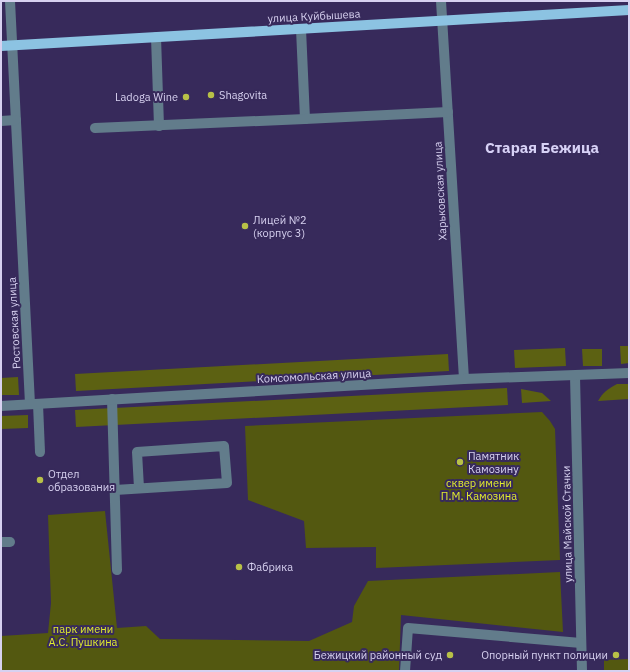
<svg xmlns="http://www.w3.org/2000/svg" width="630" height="672" font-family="'IBM Plex Sans',sans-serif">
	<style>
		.green { fill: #535810 }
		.forest { fill: #5c6112 }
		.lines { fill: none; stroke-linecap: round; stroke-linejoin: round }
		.minor { stroke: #627c8b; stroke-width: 10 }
		.major { stroke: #8cc3e2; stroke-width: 10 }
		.poi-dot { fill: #b8c147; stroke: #372a5b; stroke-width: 1.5 }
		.labels { text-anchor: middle; stroke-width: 4; stroke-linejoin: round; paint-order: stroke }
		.street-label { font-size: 11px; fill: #d7d1f0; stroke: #372a5b }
		.poi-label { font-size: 11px; fill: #d7d1f0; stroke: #372a5b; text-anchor: start }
		.park-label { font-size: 11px; fill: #e1ec2e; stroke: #372a5b }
		.district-label { font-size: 15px; font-weight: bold; fill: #d7d1f6; stroke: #372a5b }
	</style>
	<rect width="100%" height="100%" fill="#372a5b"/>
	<g class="green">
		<path d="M542,412L550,421L555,429L560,560L376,568V547L306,548L304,521L248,500L245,426Z"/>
		<path d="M105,511L117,628L146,626L160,639L309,641L352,622L354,606L368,581L560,572L563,632L401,615L399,671H1V636L48,633L51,603L48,515Z"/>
		<path d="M629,659V671H604V660Z"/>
	</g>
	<g class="forest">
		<path d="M620,346H629V363L621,364Z"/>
		<path d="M565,348L566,366L515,368L514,350Z"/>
		<path d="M582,349H602V366H583Z"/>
		<path d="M448,354L449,371L76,391L75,374Z"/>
		<path d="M18,377L19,395H1V378Z"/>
		<path d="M617,384H629V399L598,401C603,392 608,389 617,384Z"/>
		<path d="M507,388L508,405L76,427L75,410Z"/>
		<path d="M521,389L542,393L551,401L522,403Z"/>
		<path d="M28,415V428L1,429V416Z"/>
	</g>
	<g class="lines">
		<g class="minor">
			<path d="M10,1L30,404"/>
			<path d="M441,1L464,379"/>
			<path d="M301,29L305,119"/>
			<path d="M156,37L159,126"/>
			<path d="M1,121L16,120"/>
			<path d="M95,128L305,119L448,112"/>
			<path d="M575,376L582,671"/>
			<path d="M112,399L117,570"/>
			<path d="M38,404L40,452"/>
			<path d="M1,406L464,379L629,373"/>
			<path d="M115,490L227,483L224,446L137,452L139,488"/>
			<path d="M1,542H10"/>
			<path d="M405,671L408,628L581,643"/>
		</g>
		<path class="major" d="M1,46L629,10"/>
	</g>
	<g class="poi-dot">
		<circle cx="211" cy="95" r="4"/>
		<circle cx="186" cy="97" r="4"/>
		<circle cx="245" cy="226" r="4"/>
		<circle cx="460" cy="462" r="4"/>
		<circle cx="40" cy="480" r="4"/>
		<circle cx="239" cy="567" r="4"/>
		<circle cx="450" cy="655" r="4"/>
		<circle cx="616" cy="655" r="4"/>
	</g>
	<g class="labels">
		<g class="street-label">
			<text transform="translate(314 16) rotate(-3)" y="4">улица Куйбышева</text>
			<text transform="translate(440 191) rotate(-93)" y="4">Харьковская улица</text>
			<text transform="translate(14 323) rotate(-93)" y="4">Ростовская улица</text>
			<text transform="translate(314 376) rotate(-3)" y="4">Комсомольская улица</text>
			<text transform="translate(567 524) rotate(-91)" y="4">улица Майской Стачки</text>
		</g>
		<g class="poi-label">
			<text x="219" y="99">Shagovita</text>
			<text x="178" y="101" text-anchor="end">Ladoga Wine</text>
			<text x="253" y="224">Лицей №2<tspan x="253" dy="13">(корпус 3)</tspan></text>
			<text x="468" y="460">Памятник<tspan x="468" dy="13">Камозину</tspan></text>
			<text x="48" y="478">Отдел<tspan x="48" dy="13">образования</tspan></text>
			<text x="247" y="571">Фабрика</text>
			<text x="442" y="659" text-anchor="end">Бежицкий районный суд</text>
			<text x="608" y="659" text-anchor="end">Опорный пункт полиции</text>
		</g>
		<g class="park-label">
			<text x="479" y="487">сквер имени<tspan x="479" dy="13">П.М. Камозина</tspan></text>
			<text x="83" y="633">парк имени<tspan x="83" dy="13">А.С. Пушкина</tspan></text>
		</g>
		<g class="district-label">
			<text x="542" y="153">Cтарая Бежица</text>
		</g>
	</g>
	<rect width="630" height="672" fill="none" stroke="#d7d1f0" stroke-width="4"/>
</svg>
